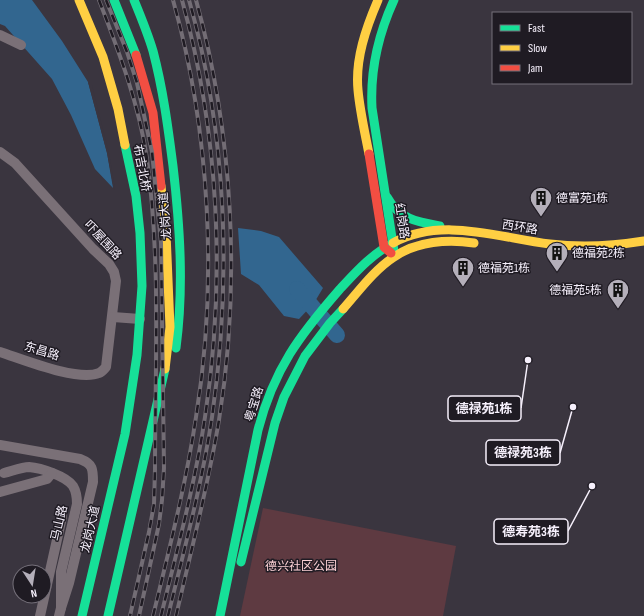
<svg xmlns="http://www.w3.org/2000/svg" width="644" height="616" font-family="'Sofia Sans Condensed','Noto Sans SC',sans-serif">
	<style>
		.green { fill: #5e3a41 }
		.water { fill: #32668f }
		.pier { fill: #3a353f }
		.lines { fill: none; stroke-linecap: round; stroke-linejoin: round }
		.river { stroke: #32668f; stroke-width: 16 }
		.street { stroke: #7a7077; stroke-width: 10 }
		.fast { stroke: #16e098; stroke-width: 9 }
		.slow { stroke: #ffcf43; stroke-width: 9 }
		.jam { stroke: #f24e42; stroke-width: 9 }
		.rail-casing { stroke: #736d75; stroke-width: 4 }
		.rail { stroke: #1f1b23; stroke-width: 2.5; stroke-dasharray: 8; stroke-linecap: butt }
		.labels { text-anchor: middle; stroke-width: 3; stroke-linejoin: round; paint-order: stroke }
		.street-label { font-size: 12px; fill: #f6f0fc; stroke: #1f1b23 }
		.poi-label { font-size: 12px; fill: #f6f0fc; stroke: #1f1b23; text-anchor: start }
		.park-label { font-size: 12px; fill: #fcd1d5; stroke: #1f1b23 }
		.leader { fill: none; stroke: #f6f0fc; stroke-width: 1.5 }
		.callout-dot { fill: #f6f0fc; stroke: #1f1b23; stroke-width: 1.5 }
		.callout { fill: #1f1b23; stroke: #f6f0fc; stroke-width: 1.5 }
		.callout-label { font-size: 13px; text-anchor: middle; font-weight: bold; fill: #f6f0fc }
	</style>
	<rect width="100%" height="100%" fill="#3a353f"/>
	<path class="green" d="M263,508L456,546L443,616H240Z"/>
	<g class="water">
		<path d="M0,0H32L62,41L88,82L107,153L113,188L95,169L71,115L52,79L5,26L0,24Z"/>
		<path d="M238,228L261,231L279,237L323,288L314,303L299,319L284,316L259,285L241,274Z"/>
	</g>
	<path class="pier" d="M88,82L92,85L109,153L115,188L114,190L107,153Z"/>
	<g class="lines">
		<path class="river" d="M297,289L337,335"/>
		<g class="street">
			<path d="M0,35L21,45"/>
			<path d="M0,152L15,163L93,249L109,264L114,272L116,281L106,367C104,369 102,372 99,373C78,382 22,359 0,352"/>
			<path d="M113,317L140,319"/>
			<path d="M0,445L80,459C93,464 93,469 93,482L69,583L61,608"/>
			<path d="M4,473C12,471 22,467 29,467C41,468 66,476 73,486C76,491 77,498 77,504L61,572V608L59,616"/>
			<path d="M0,492L47,479L52,473"/>
			<path d="M40,616L62,517"/>
		</g>
		<g class="fast">
			<path d="M114,0L136,55"/>
			<path d="M134,0C141,17 148,34 153,51C163,89 168,127 173,166C180,227 184,287 176,348"/>
			<path d="M394,0C378,35 370,70 372,108L394,251"/>
			<path d="M387,197C399,219 417,222 440,226"/>
			<path d="M241,562L275,423L284,397L305,356L330,323L343,309"/>
			<path d="M82,616L125,434L137,355L142,286L140,233L136,196L125,145"/>
			<path d="M108,616L165,369"/>
			<path d="M220,616L258,430C274,369 299,336 340,289C356,272 372,254 393,243"/>
		</g>
		<g class="slow">
			<path d="M79,0L103,57L118,109L125,145"/>
			<path d="M369,154C365,133 360,112 358,90C355,59 366,28 378,0"/>
			<path d="M161,186L166,233L170,327L165,369"/>
			<path d="M393,243C442,216 499,238 550,244C582,248 613,246 644,241"/>
			<path d="M343,309C359,291 374,270 394,257C417,241 448,239 474,243"/>
		</g>
		<g class="jam">
			<path d="M136,55L153,113L161,186"/>
			<path d="M369,154L384,247L391,253"/>
		</g>
		<g class="rail-casing">
			<g id="rail">
				<path d="M99,0C119,52 139,104 147,159C161,262 155,366 155,469L154,504L149,532L130,616"/>
				<path d="M106,0L127,52L137,83L152,152L161,243L164,468L162,500L159,524L139,616"/>
				<path d="M153,616C169,550 186,484 196,417C218,282 210,131 173,0"/>
				<path d="M161,616C177,550 195,484 205,417C226,279 219,134 182,0"/>
				<path d="M168,616C184,550 202,484 212,417C232,279 227,134 189,0"/>
				<path d="M176,616C191,551 208,486 219,420C241,284 233,133 196,0"/>
			</g>
		</g>
		<use href="#rail" class="rail"/>
	</g>
	<defs>
		<g id="building-pin" transform="scale(1.15)"><path d="M0 17L-7.5 6A9.5 9.5 0 1 1 7.5 6Z" fill="#b4afba" stroke="#1f1b23"/><path d="M-4-6H4V6H1V3H-1V6H-4ZM-2.5-4.3h1.7v1.8h-1.7ZM.8-4.3h1.7v1.8H.8ZM-2.5-1h1.7V.8h-1.7ZM.8-1h1.7V.8H.8Z" fill="#111"/></g>
	</defs>
	<g fill-rule="evenodd">
		<use href="#building-pin" x="541" y="198"/>
		<use href="#building-pin" x="557" y="253"/>
		<use href="#building-pin" x="463" y="268"/>
		<use href="#building-pin" x="618" y="290"/>
	</g>
	<g class="labels">
		<g class="street-label">
			<text transform="translate(142 168) rotate(79)" y="4">布吉北桥</text>
			<text transform="translate(165 216) rotate(-95)" y="4">龙岗大道</text>
			<text transform="translate(402 221) rotate(81)" y="4">红岗路</text>
			<text transform="translate(520 227) rotate(9)" y="4">西环路</text>
			<text transform="translate(103 240) rotate(47)" y="4">吓屋围路</text>
			<text transform="translate(42 351) rotate(17)" y="4">东昌路</text>
			<text transform="translate(254 404) rotate(-73)" y="4">粤宝路</text>
			<text transform="translate(59 523) rotate(-77)" y="4">马山路</text>
			<text transform="translate(90 529) rotate(-77)" y="4">龙岗大道</text>
		</g>
		<g class="poi-label">
			<text x="556" y="202">德富苑1栋</text>
			<text x="572" y="257">德福苑2栋</text>
			<text x="478" y="272">德福苑1栋</text>
			<text x="602" y="294" text-anchor="end">德福苑5栋</text>
		</g>
		<g class="park-label">
			<text x="301" y="570">德兴社区公园</text>
		</g>
	</g>
	<path class="leader" d="M528 360L521 408M573 407L560 453M592 486L568 531"/>
	<g class="callout-dot">
		<circle cx="528" cy="360" r="4"/>
		<circle cx="573" cy="407" r="4"/>
		<circle cx="592" cy="486" r="4"/>
	</g>
	<g class="callout">
		<rect x="448" y="396" width="73" height="25" rx="4"/>
		<rect x="486" y="440" width="74" height="25" rx="4"/>
		<rect x="494" y="519" width="74" height="25" rx="4"/>
	</g>
	<g class="callout-label">
		<text x="484" y="413">德禄苑1栋</text>
		<text x="523" y="457">德禄苑3栋</text>
		<text x="531" y="536">德寿苑3栋</text>
	</g>
	<rect x="492" y="12" width="140" height="72" fill="#1f1b23" stroke="#75707a"/>
	<rect x="500" y="25" width="20" height="6" fill="#16e098" stroke="#75707a"/>
	<text x="528" y="32" font-size="12" fill="#f6f0fc">Fast</text>
	<rect x="500" y="45" width="20" height="6" fill="#ffcf43" stroke="#75707a"/>
	<text x="528" y="52" font-size="12" fill="#f6f0fc">Slow</text>
	<rect x="500" y="65" width="20" height="6" fill="#f24e42" stroke="#75707a"/>
	<text x="528" y="72" font-size="12" fill="#f6f0fc">Jam</text>
	<g transform="translate(32 584) rotate(168)"><circle r="19" fill="#1f1b23" stroke="#75707a"/>
	<path d="M0-3L7 15L0 10L-7 15Z" fill="#b4afba"/>
	<text y="-6" font-size="11" font-weight="bold" text-anchor="middle" fill="#f6f0fc">N</text>
	</g>
</svg>
